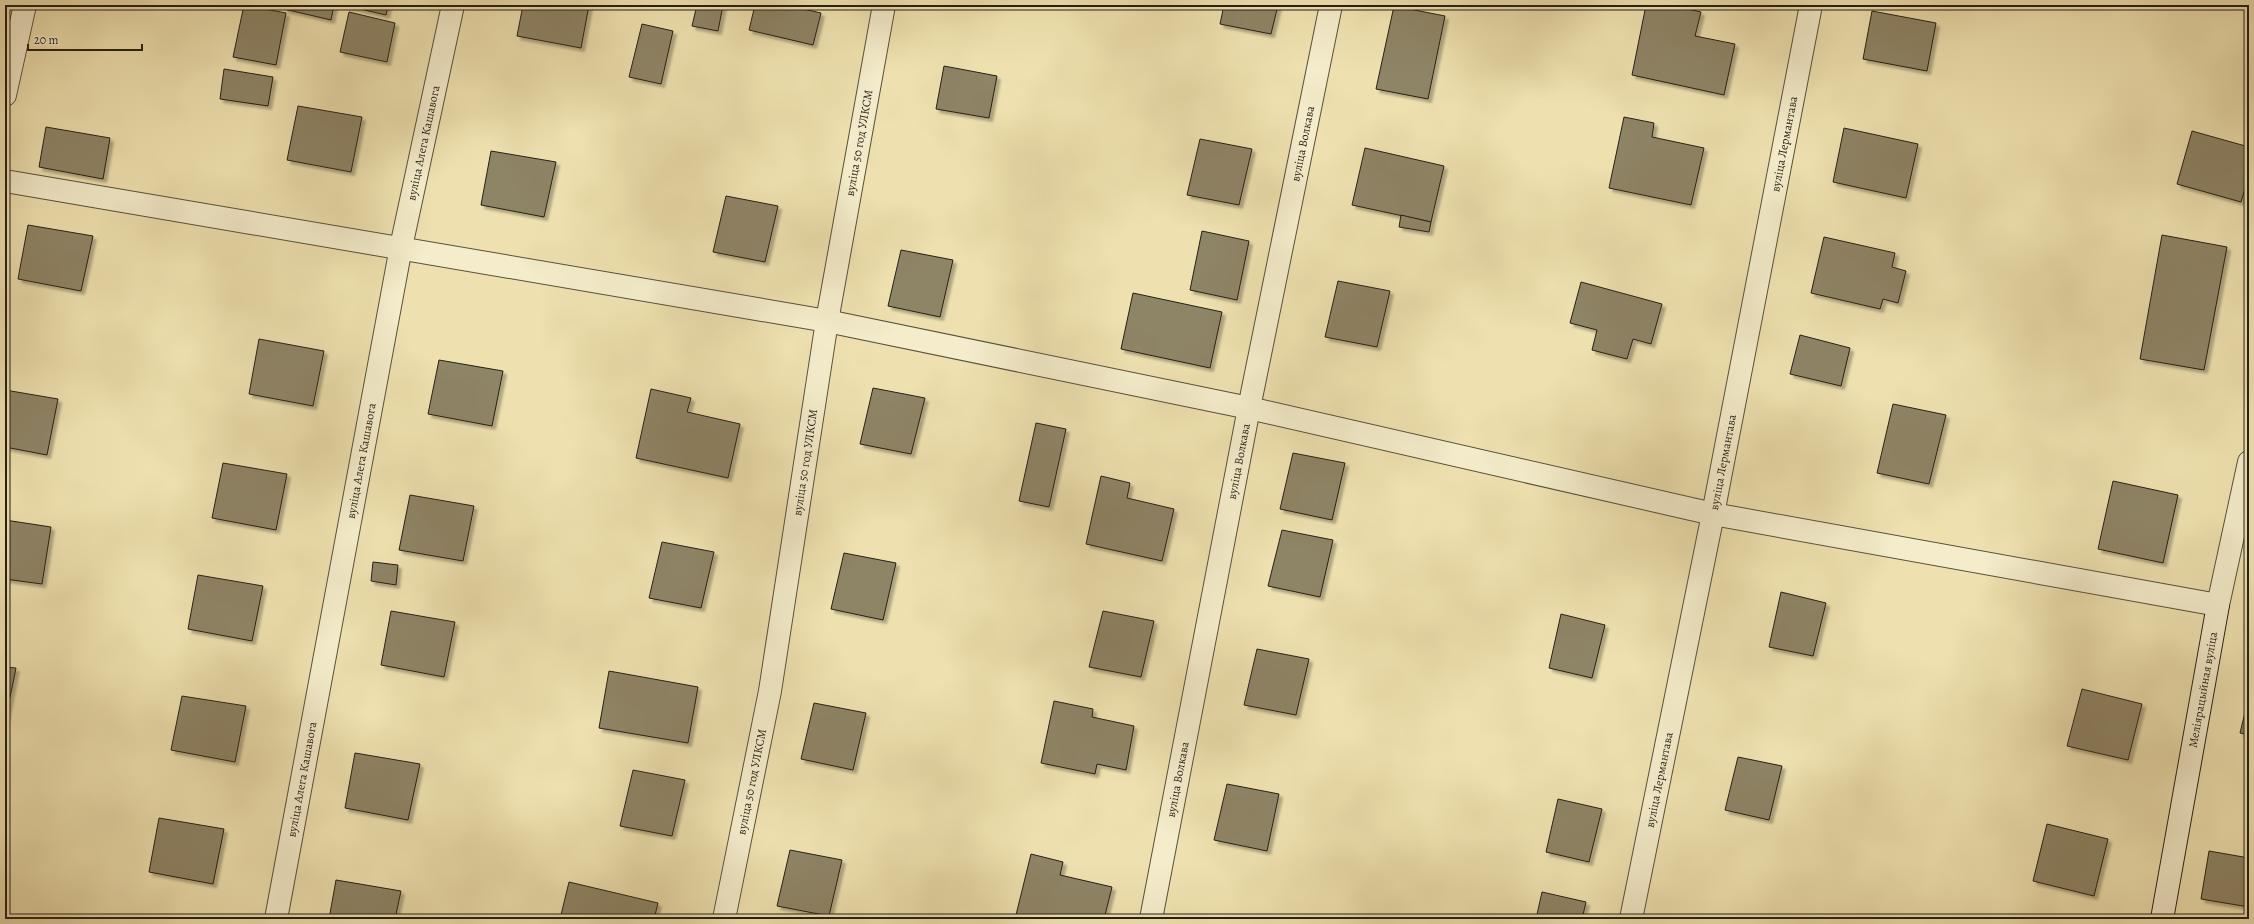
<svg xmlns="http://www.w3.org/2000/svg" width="2254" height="924" font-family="Alegreya,serif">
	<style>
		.building { fill: #8e8466; stroke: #261f16; filter: url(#shadow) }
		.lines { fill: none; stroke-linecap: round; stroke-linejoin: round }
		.street-casing { stroke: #58503c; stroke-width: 24 }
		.secondary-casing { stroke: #261f16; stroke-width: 24 }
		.street { stroke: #f4eccb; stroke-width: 22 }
		.secondary { stroke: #f4eccb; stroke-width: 22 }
		.labels { text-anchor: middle; stroke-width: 3; stroke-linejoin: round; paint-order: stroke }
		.street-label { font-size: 12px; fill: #261f16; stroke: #f4eccb }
	</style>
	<defs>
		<filter id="shadow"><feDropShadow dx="3.5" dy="3.5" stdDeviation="1" flood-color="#0004"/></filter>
	</defs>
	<rect width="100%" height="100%" fill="#eee1af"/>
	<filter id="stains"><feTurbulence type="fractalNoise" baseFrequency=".005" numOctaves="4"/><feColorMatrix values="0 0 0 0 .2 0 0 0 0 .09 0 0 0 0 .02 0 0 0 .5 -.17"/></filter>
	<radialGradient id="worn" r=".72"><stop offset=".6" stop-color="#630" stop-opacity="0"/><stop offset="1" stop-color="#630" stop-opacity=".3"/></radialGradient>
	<g class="building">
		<path d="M244,5L286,13L276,65L233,57Z"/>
		<path d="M285,5H334L331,20L284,9Z"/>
		<path d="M343,5H388L386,15Z"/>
		<path d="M523,5H589L581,48L517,36Z"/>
		<path d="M697,5H723L718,31L692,26Z"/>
		<path d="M755,5H786L821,13L813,45L749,30Z"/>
		<path d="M1224,5H1278L1271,34L1220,24Z"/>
		<path d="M1646,5H1670L1701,12L1695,36L1735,44L1724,95L1632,75Z"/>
		<path d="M1394,6L1445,16L1428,99L1376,89Z"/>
		<path d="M1872,11L1936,23L1927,71L1863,59Z"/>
		<path d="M349,12L395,23L387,62L340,52Z"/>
		<path d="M642,24L673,31L661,84L629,77Z"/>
		<path d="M944,66L997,76L989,118L936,109Z"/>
		<path d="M224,69L273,77L268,106L220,99Z"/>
		<path d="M298,106L362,117L351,172L287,160Z"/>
		<path d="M1624,117L1654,123L1652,137L1704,148L1691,205L1609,188Z"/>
		<path d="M46,127L110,138L103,179L39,167Z"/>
		<path d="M1844,128L1918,144L1906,198L1833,182Z"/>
		<path d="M2192,131L2249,147V175L2241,202L2177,184Z"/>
		<path d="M1200,139L1252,149L1239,205L1187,195Z"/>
		<path d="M1365,148L1444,166L1431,222L1352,205Z"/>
		<path d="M491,151L556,162L544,217L481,205Z"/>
		<path d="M726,196L778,206L765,262L713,252Z"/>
		<path d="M1401,215L1431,222L1429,232L1399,227Z"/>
		<path d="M28,225L93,236L81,291L18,279Z"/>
		<path d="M1202,231L1249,241L1237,300L1190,290Z"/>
		<path d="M2162,235L2227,247L2204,370L2140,359Z"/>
		<path d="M1824,237L1895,253L1892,267L1906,271L1898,303L1883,299L1880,309L1811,293Z"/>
		<path d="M901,250L953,260L940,317L888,306Z"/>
		<path d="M1338,281L1390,291L1377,347L1325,337Z"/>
		<path d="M1581,282L1662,304L1651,344L1633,339L1627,359L1592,350L1597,330L1570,323Z"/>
		<path d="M1133,293L1222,312L1210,368L1121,349Z"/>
		<path d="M1800,335L1850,348L1841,386L1790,374Z"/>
		<path d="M259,339L324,351L313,406L249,394Z"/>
		<path d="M439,360L503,371L492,426L428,414Z"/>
		<path d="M873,388L925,398L911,454L860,444Z"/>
		<path d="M651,389L691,398L687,412L740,424L728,478L636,458Z"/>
		<path d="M5,390L58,399L47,455L5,447Z"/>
		<path d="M1893,404L1946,415L1929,484L1877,473Z"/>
		<path d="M1036,423L1066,429L1049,507L1019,501Z"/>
		<path d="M1293,453L1345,463L1332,520L1280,509Z"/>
		<path d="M223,463L287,474L276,530L212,518Z"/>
		<path d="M1101,476L1130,483L1127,498L1174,509L1162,561L1086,544Z"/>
		<path d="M2113,481L2178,495L2163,563L2098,549Z"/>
		<path d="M410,495L474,506L463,561L399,550Z"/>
		<path d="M5,520L51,527L42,584L5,579Z"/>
		<path d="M1282,530L1333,540L1320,597L1268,586Z"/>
		<path d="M662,542L714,552L701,608L649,598Z"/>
		<path d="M844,553L896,563L883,620L831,609Z"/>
		<path d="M373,562L398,565L396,585L371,581Z"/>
		<path d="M198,575L263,586L252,641L188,629Z"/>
		<path d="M1781,592L1826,603L1813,656L1769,647Z"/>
		<path d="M391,611L455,622L444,677L381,665Z"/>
		<path d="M1103,611L1154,621L1141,677L1089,667Z"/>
		<path d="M1561,614L1605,625L1592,678L1549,668Z"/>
		<path d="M1257,649L1309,659L1296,715L1244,705Z"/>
		<path d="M5,667L16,668L5,722Z"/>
		<path d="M609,671L698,687L688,743L599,728Z"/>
		<path d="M2082,689L2142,704L2128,760L2067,746Z"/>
		<path d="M182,696L246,706L235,762L171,750Z"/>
		<path d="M2249,696V735L2240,733Z"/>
		<path d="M1054,701L1093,709L1092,717L1134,726L1126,770L1097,764L1095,774L1041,763Z"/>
		<path d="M814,703L866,713L853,770L801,759Z"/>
		<path d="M355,753L420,764L408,820L345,808Z"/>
		<path d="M1738,757L1782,766L1769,820L1725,810Z"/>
		<path d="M633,770L685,780L672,836L620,826Z"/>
		<path d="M1227,784L1279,794L1267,851L1214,840Z"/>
		<path d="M1558,799L1602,809L1589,862L1546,852Z"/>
		<path d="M159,818L224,829L213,884L149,872Z"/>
		<path d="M2047,824L2108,839L2094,896L2033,881Z"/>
		<path d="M790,850L842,860L829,916L777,906Z"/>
		<path d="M2209,851L2249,858V907L2201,899Z"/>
		<path d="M1031,854L1063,862L1060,875L1112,887L1104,919H1015Z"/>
		<path d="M336,880L401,891L395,919H329Z"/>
		<path d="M569,882L658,903L654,919H560Z"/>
		<path d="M1542,892L1586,902L1582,919H1536Z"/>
	</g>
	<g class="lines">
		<g class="street-casing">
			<g id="street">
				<path d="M5,95L25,5"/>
				<path d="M5,181L827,321L1249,408L1713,514L2218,605L2249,462"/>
				<path id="s1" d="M276,919L401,247L453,5"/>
				<path id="s2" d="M724,919L770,691L827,321L884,5"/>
				<path id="s3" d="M1151,919L1249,408L1331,5"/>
				<path id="s4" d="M1631,919L1713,514L1811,5"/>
			</g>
		</g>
		<g class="secondary-casing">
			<g id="secondary">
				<path id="s5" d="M2162,919L2218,605"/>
			</g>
		</g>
		<use href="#street" class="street"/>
		<use href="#secondary" class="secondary"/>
	</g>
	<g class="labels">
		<g class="street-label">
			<text dy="4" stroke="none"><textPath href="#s1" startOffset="790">вуліца Алега Кашавога</textPath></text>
			<text dy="4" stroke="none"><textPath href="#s2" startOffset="788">вуліца 50 год УЛКСМ</textPath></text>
			<text dy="4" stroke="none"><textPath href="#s3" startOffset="790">вуліца Волкава</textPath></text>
			<text dy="4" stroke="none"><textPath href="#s4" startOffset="790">вуліца Лермантава</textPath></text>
			<text dy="4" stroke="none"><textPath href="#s1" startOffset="466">вуліца Алега Кашавога</textPath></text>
			<text dy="4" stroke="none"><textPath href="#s2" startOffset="464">вуліца 50 год УЛКСМ</textPath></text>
			<text dy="4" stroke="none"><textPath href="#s3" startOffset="466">вуліца Волкава</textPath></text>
			<text dy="4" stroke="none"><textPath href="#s4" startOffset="466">вуліца Лермантава</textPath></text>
			<text dy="4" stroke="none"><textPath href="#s5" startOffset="233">Меліярацыйная вуліца</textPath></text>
			<text dy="4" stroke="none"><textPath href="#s1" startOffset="142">вуліца Алега Кашавога</textPath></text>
			<text dy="4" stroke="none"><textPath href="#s3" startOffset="142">вуліца Волкава</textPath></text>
			<text dy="4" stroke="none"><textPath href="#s4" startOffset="142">вуліца Лермантава</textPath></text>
			<text dy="4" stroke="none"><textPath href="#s2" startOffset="140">вуліца 50 год УЛКСМ</textPath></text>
		</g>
	</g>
	<rect width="2254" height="924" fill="none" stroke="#eee1af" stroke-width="20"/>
	<rect x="6" y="6" width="2242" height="912" fill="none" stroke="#261f16" stroke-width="2"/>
	<rect x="10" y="10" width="2234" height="904" fill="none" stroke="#261f16"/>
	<path d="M28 44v6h114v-6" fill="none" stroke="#261f16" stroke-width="2"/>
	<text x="34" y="44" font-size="12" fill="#261f16" stroke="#f4eccb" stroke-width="3" paint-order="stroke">20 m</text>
	<rect width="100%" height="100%" filter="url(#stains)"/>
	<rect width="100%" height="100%" fill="url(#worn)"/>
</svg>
